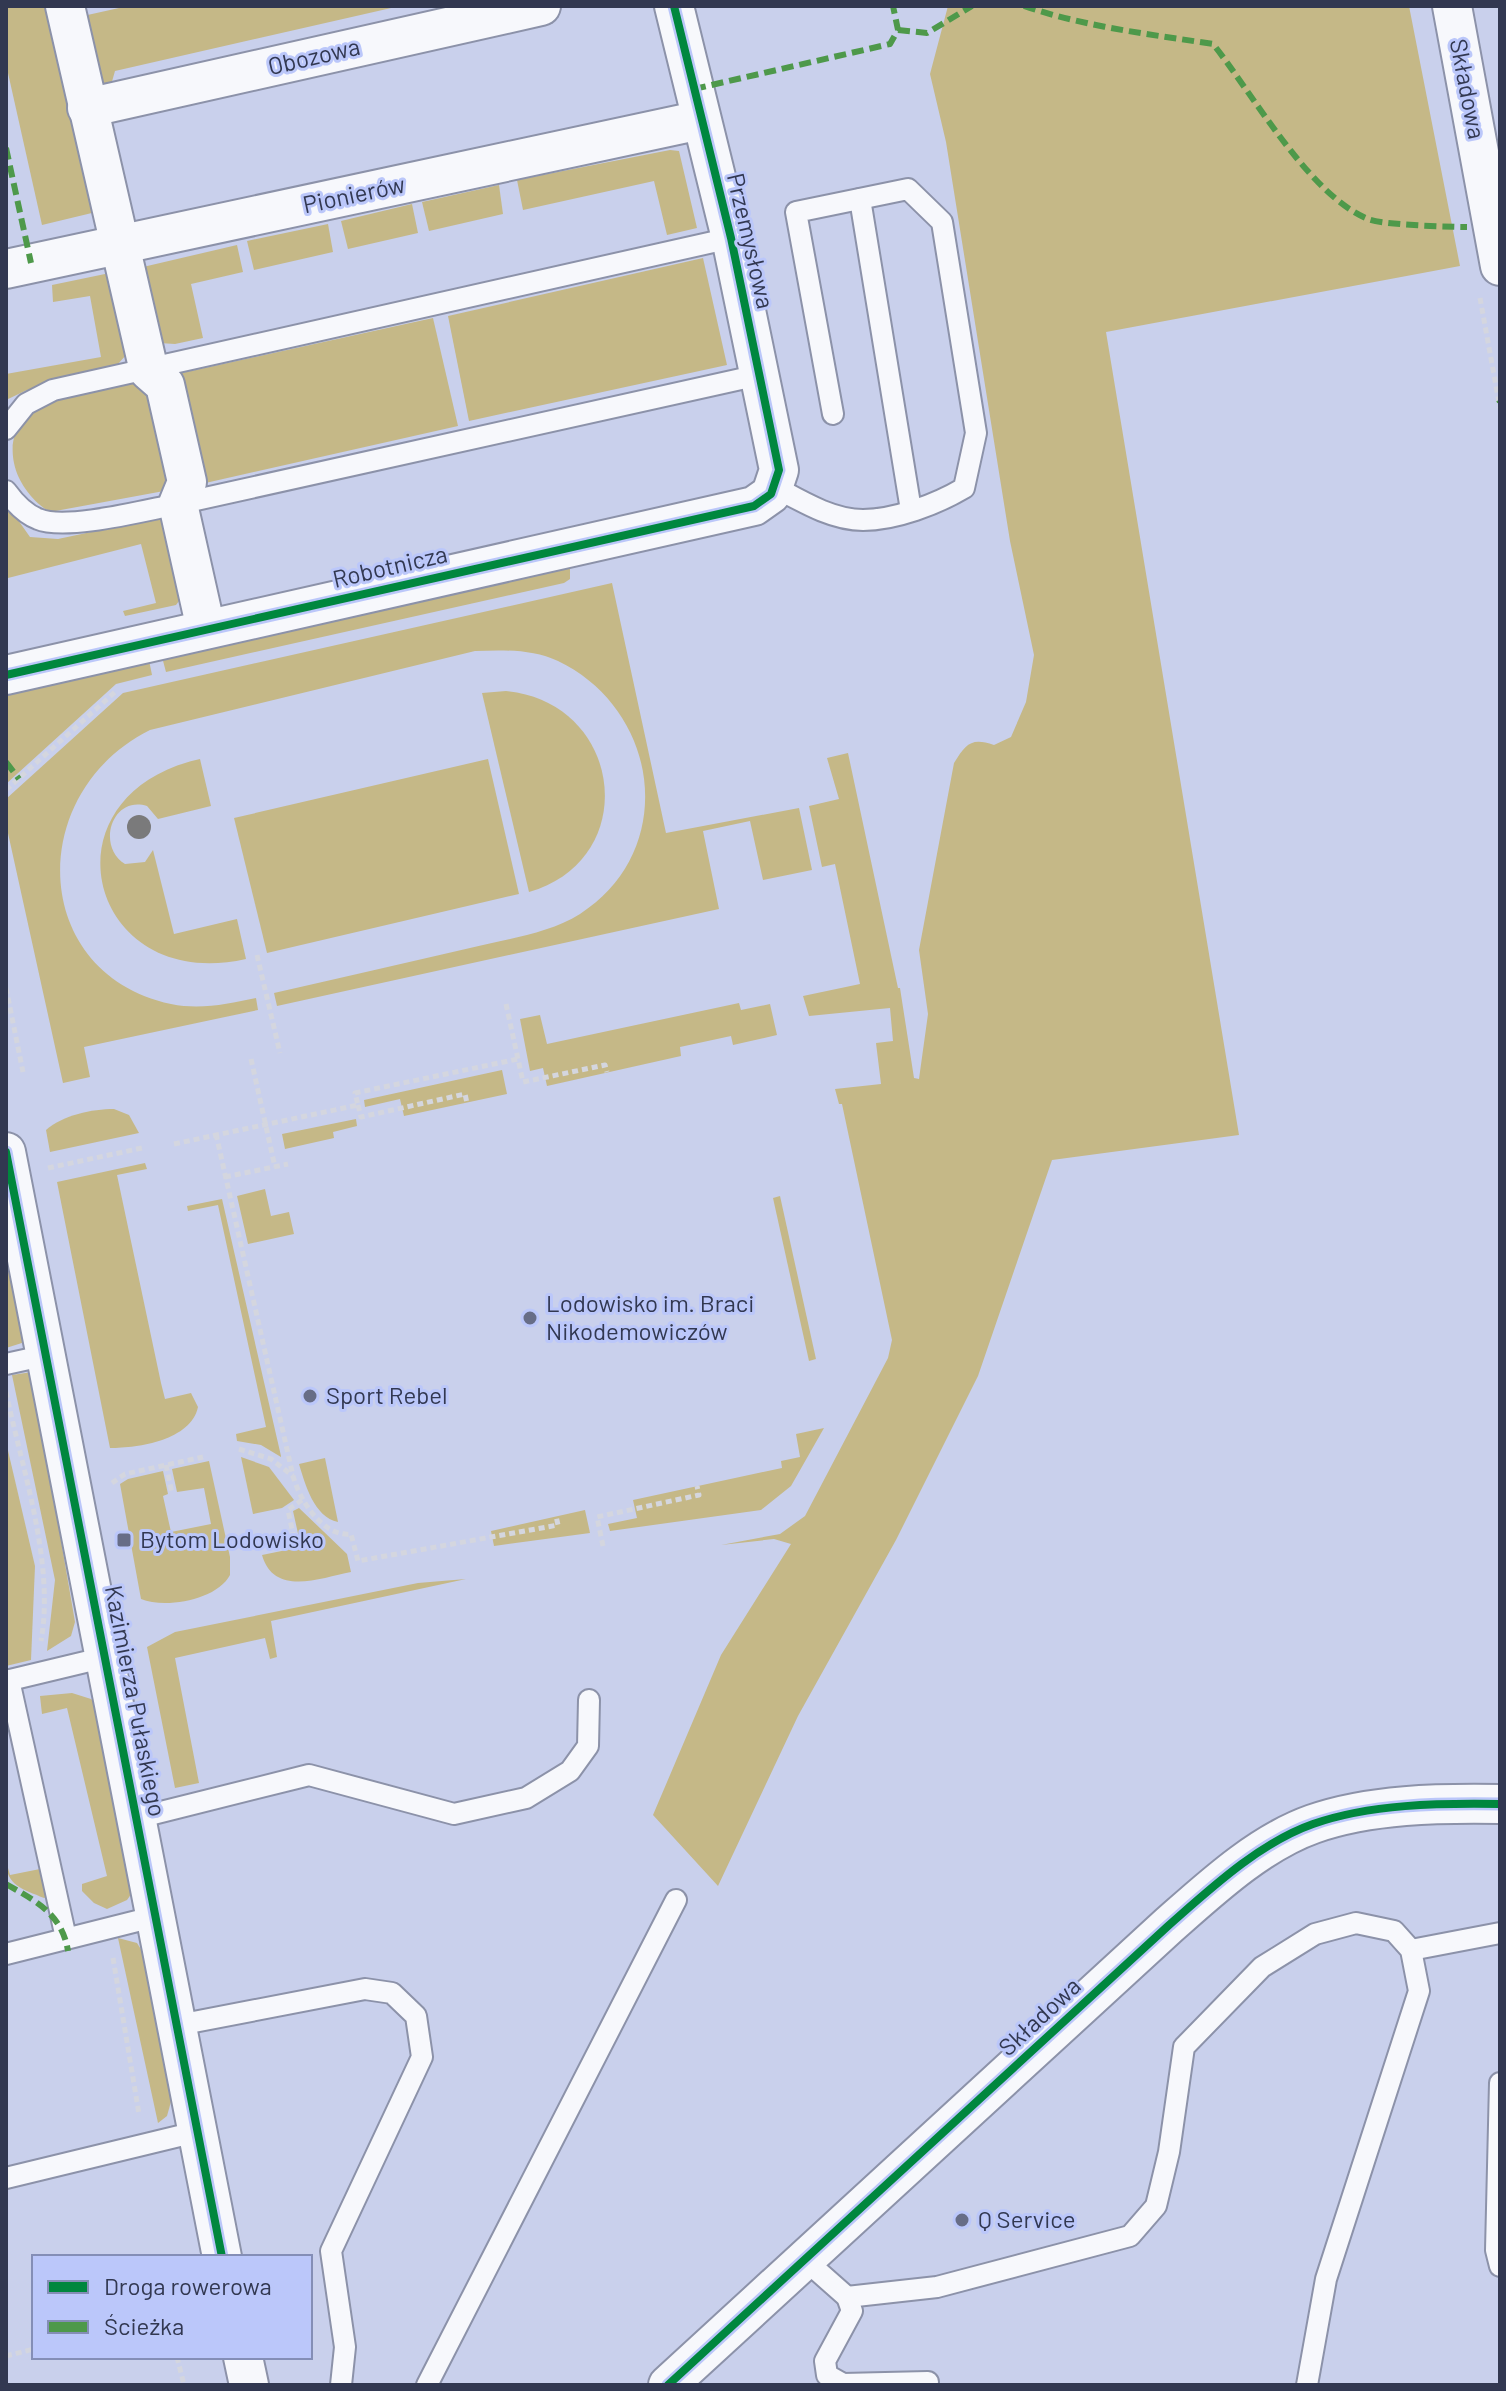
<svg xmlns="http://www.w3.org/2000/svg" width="1506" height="2391" font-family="Barlow,sans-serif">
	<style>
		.green { fill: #c5b887 }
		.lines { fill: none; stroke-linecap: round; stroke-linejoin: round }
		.service-casing { stroke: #8c92a9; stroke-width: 24 }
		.minor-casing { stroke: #8c92a9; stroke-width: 42 }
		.path { stroke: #d4d6df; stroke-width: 5; stroke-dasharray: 6 4; stroke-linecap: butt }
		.service { stroke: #f7f8fc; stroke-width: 20 }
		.minor { stroke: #f7f8fc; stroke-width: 38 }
		.quiet { stroke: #4e994a; stroke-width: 6; stroke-dasharray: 12 6; stroke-linecap: butt }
		.cycleway-casing { stroke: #bbc7fa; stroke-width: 13 }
		.cycleway { stroke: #00873e; stroke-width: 8 }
		.tree { fill: #7a7a7b }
		.poi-dot { fill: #676d87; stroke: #bbc7fa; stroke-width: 3 }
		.labels { text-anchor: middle; stroke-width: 6; stroke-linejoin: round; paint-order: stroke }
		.street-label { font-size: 24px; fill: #323851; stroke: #bbc7fa }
		.poi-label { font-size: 24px; fill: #323851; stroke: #bbc7fa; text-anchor: start }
	</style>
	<rect width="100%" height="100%" fill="#c9d0ec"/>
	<g class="green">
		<path d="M6,6H50L96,212L42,225L6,64Z"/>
		<path d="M128,6H400L115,71L109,92L96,81L83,16Z"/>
		<path d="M948,6H1409L1460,266L1106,332L1239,1135L1052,1160L978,1376L896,1540L798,1716L718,1886L653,1815L721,1655L791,1544L774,1539L721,1545L780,1534L805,1516L888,1358L892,1340L842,1104H839L835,1089L881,1084L876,1043L893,1041L890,1008L809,1016L803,996L860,984L835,864L822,867L809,806L839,799L827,758L848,753L898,988H900L914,1078L919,1079L928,1014L919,950L954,763C966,744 971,737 994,745L1011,737L1026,702L1034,655L1010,541L946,142L930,74Z"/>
		<path d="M670,150L679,151L697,228L667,235L654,181L523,210L517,180Z"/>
		<path d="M499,185L503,214L429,231L422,202Z"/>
		<path d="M412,204L418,233L348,249L341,221Z"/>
		<path d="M328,224L333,252L254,270L247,241Z"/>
		<path d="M237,245L243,272L191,284L203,338L175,344L159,343L143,267Z"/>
		<path d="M703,258L727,365L469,421L448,316Z"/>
		<path d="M105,274L112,278L127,354L117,365L106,371L27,390L6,400V374L101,357L90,296L53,302L52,285Z"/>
		<path d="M433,318L458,426L201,484L177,374Z"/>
		<path d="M144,381L174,475L164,491L50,512C33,502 18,483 14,463C0,394 98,391 144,381Z"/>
		<path d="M6,503L30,537L58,539L157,518L164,521L182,597L176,605L125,616L123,611L156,603L141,544L8,578Z"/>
		<path d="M570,565V579L564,583L166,672L162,657Z"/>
		<path d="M612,583L666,833L799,808L812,870L763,880L750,821L703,831L719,909L277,1006L274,993C340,978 405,963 470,948C506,939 548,934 580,914C679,850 660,710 558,661C532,649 502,650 475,651L150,730C24,793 30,974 171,1004C200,1010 228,1004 256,998L258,1010L84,1047L90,1077L63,1083L6,824V799L123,693Z"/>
		<path d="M149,660L152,675L116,684L6,784V693Z"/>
		<path d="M506,691C623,702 643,859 529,892L482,693Z"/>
		<path d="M200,759L211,806L158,819L147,806C112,795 96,846 125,864L145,862L153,850L174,934L237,919L246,959C88,995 38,795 200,759Z"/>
		<path d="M488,759L519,894L267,953L234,818Z"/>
		<path d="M739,1003L741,1010L770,1004L777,1035L733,1045L731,1036L680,1047L681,1056L547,1086L543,1068L530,1071L520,1019L540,1015L547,1044Z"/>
		<path d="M502,1070L507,1094L404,1116L400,1099L365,1107L364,1100Z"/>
		<path d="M114,1109L129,1115L139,1133L50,1152L46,1130C63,1115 92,1109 114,1109Z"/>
		<path d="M356,1119L357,1126L333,1132L334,1138L285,1149L282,1134Z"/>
		<path d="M145,1163L147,1169L117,1175L161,1383L165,1399L191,1393L198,1407C191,1440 139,1448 110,1448L57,1182Z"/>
		<path d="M265,1189L271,1216L289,1212L294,1234L248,1244L237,1196Z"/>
		<path d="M780,1196L816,1359L809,1361L773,1198Z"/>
		<path d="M222,1199L281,1456V1457L261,1445L237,1441L236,1434L266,1427L218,1205L188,1211L187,1206Z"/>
		<path d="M6,1251L25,1342L6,1348Z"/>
		<path d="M32,1372L75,1622L71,1636L47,1651L55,1580L12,1375Z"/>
		<path d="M824,1428L791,1486L761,1510L610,1531L608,1524L637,1518L633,1500L782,1468L781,1461L800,1457L796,1434Z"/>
		<path d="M6,1442L35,1566L31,1660L6,1666Z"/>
		<path d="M241,1457L269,1467L294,1500L282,1508L253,1514Z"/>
		<path d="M325,1458L338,1522C314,1517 305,1484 299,1464Z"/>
		<path d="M209,1461L230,1557V1575C217,1600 165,1609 141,1599L120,1484L128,1479L163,1471L168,1494L163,1496L171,1532L211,1524L204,1488L177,1492L172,1469Z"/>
		<path d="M299,1508L347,1554L351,1572C320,1578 274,1597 262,1555L301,1547L293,1511Z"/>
		<path d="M585,1510L590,1533L494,1546L491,1531Z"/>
		<path d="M466,1579L271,1621L277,1657L270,1659L265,1638L175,1658L199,1783L175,1788L147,1647L175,1632L418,1583Z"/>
		<path d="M72,1693L91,1699L98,1706L139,1883L127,1900L107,1909L94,1903L82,1891V1884L107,1876L67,1708L42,1714L40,1696Z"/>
		<path d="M6,1861L10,1875L40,1869L50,1896L44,1898C23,1889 6,1886 6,1861Z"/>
		<path d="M118,1938L137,1943L147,1959L172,2098L167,2116L158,2123Z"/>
	</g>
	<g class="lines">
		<g class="service-casing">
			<g id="service">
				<path d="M860,199L911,510"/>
				<path d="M6,429L26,404L53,390L731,238"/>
				<path d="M775,487C801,501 832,520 863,520C895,520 937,504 964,488L976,433L942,222L908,189L796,212L833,414"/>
				<path d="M6,491C14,502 25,514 38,519C66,531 146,510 178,504L759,375"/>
				<path d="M6,1364L47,1355"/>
				<path d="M9,1680L66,1938"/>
				<path d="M6,1681L106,1657"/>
				<path d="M137,1818L309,1775L454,1814L526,1798L570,1771L588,1746L589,1700"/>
				<path d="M1411,1950L1500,1933"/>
				<path d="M6,1954L157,1916"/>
				<path d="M178,2025L365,1989L392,1993L416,2016L422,2057L331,2251L345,2347L341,2385"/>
				<path d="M1500,2083L1496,2250L1500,2266"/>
				<path d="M6,2178L200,2131"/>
				<path d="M804,2259L847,2297L852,2311L825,2361L827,2375L843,2384L928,2382"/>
				<path d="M847,2297L937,2287L1130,2236L1156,2206L1169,2152L1184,2047L1262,1967L1315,1934L1356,1923L1394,1931L1411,1950L1419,1991L1326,2279L1307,2385"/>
				<path d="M427,2385L676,1900"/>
			</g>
		</g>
		<g class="minor-casing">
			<g id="minor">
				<path d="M65,6L149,371L165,385L187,482L178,504L206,629"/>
				<path d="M1452,6L1500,266"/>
				<path d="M87,108L541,6"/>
				<path d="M6,269L701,120"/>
				<path d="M6,675L754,506L771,494L779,470L731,238L674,6"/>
				<path d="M6,1152L222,2257"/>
				<path d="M243,2357L249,2385"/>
				<path d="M668,2385L1168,1926C1210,1889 1259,1843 1313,1824C1370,1804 1439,1803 1500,1804"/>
			</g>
		</g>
		<g class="path">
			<path d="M1480,298L1500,408"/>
			<path d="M6,790L115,692"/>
			<path d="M257,955L280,1053"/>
			<path d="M6,988L23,1072"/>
			<path d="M506,1004L523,1082L605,1065L607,1072"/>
			<path d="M251,1059L275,1167"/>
			<path d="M358,1105L361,1117L465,1094L467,1103"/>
			<path d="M216,1134L293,1476C300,1501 323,1537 351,1534L358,1561L558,1525L556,1516"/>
			<path d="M174,1144L358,1105L355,1093L518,1059"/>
			<path d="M48,1168L142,1148"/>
			<path d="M225,1177L288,1164"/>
			<path d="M6,1392C22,1469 55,1563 41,1641"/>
			<path d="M239,1449L271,1459L293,1476"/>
			<path d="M166,1465L172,1493"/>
			<path d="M112,1483L125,1474L203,1457"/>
			<path d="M603,1546L597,1517L699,1495L697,1486"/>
			<path d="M296,1548L288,1510L302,1500"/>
			<path d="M113,1958L139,2114"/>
			<path d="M6,2356L34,2349"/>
			<path d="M177,2357L184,2385"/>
		</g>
		<use href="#service" class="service"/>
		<use href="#minor" class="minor"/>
		<g class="quiet">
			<path d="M1024,6C1086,27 1148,34 1213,44C1253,94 1309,195 1368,219C1382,225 1450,227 1467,227"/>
			<path d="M898,30L927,33L972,6"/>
			<path d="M694,89L890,44L898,30L893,6"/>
			<path d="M6,148L31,263"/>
			<path d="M1499,400L1500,402"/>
			<path d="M6,762L19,779"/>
			<path d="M6,1884C36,1901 62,1914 68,1951"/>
		</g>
		<g class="cycleway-casing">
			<g id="cycleway">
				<path d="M6,675L754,506L771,494L779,470L731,238L674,6"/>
				<path d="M6,1152L222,2257"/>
				<path d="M668,2385L1168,1926C1210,1889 1259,1843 1313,1824C1370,1804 1439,1803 1500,1804"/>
			</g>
		</g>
		<use href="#cycleway" class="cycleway"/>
	</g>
	<circle class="tree" cx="139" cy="827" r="12"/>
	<g class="poi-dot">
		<circle cx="530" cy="1318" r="8"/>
		<circle cx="310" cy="1396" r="8"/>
		<rect x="116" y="1532" width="16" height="16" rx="4"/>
		<circle cx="962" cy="2220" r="8"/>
	</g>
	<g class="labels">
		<g class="street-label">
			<text transform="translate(314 57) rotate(-13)" y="8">Obozowa</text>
			<text transform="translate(1467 89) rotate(79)" y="8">Składowa</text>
			<text transform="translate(354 195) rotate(-12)" y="8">Pionierów</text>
			<text transform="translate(750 241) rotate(77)" y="8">Przemysłowa</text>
			<text transform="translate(390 567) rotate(-13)" y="8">Robotnicza</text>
			<text transform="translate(135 1701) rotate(79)" y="8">Kazimierza Pułaskiego</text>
			<text transform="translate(1040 2017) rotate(-43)" y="8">Składowa</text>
		</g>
		<g class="poi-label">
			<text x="546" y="1312">Lodowisko im. Braci<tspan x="546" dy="28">Nikodemowiczów</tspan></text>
			<text x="326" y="1404">Sport Rebel</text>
			<text x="140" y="1548">Bytom Lodowisko</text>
			<text x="978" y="2228">Q Service</text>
		</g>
	</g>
	<rect width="1506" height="2391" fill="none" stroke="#323851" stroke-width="16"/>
	<rect x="32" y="2255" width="280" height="104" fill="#bbc7fa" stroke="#848eb6" stroke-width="2"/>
	<rect x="48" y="2281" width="40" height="12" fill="#00873e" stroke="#848eb6" stroke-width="2"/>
	<text x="104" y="2295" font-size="24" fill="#323851">Droga rowerowa</text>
	<rect x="48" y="2321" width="40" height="12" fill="#4e994a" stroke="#848eb6" stroke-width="2"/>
	<text x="104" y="2335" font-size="24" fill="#323851">Ścieżka</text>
</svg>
